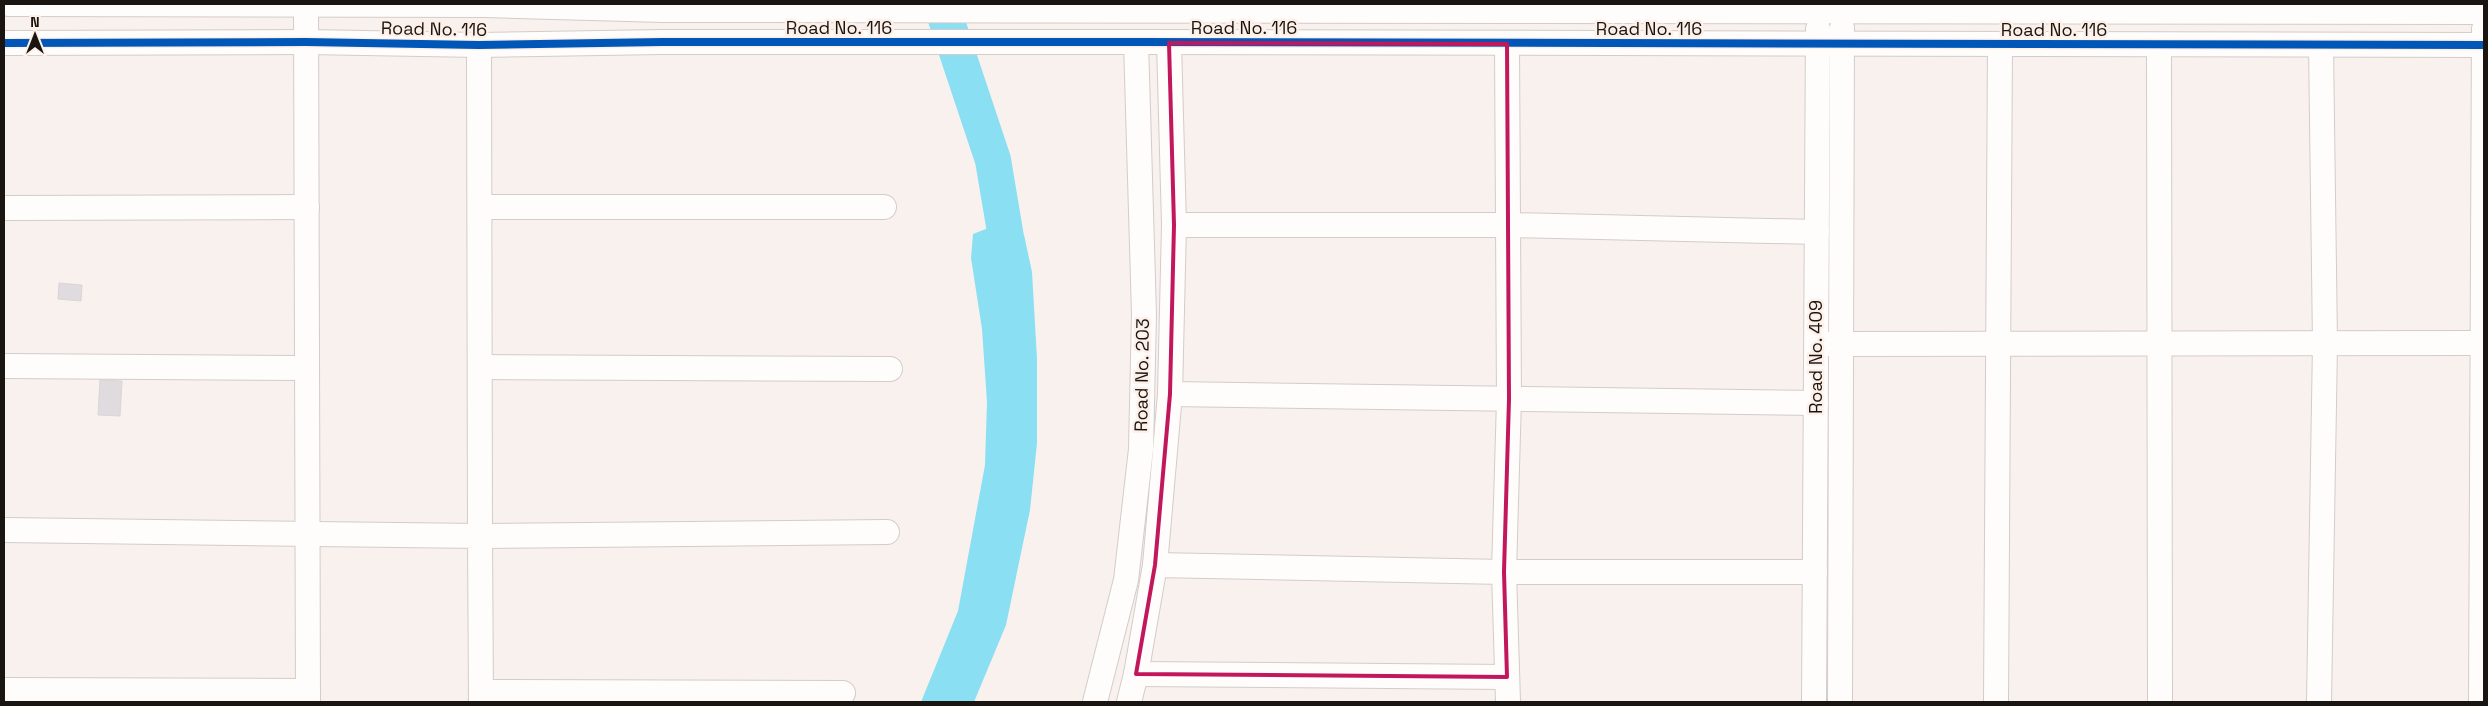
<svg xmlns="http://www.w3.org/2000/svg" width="2488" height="706" font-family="'Space Grotesk',sans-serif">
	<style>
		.water { fill: #8adff3 }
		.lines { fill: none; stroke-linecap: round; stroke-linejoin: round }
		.river { stroke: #8adff3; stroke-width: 36 }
		.building { fill: #dfdbdf; stroke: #dad6d7 }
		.minor-casing { stroke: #d3ccc9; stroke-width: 26 }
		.minor { stroke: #fefdfc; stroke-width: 24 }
		.cycleway-casing { stroke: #fdf0e9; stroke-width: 11 }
		.cycleway { stroke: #0057b8; stroke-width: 8 }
		.marked { fill: none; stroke: #c2185b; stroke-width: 4; stroke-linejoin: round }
		.labels { text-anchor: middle; stroke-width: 5; stroke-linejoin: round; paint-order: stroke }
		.street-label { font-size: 18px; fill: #1b1512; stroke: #fdf0e9 }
	</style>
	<rect width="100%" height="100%" fill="#f8f1ee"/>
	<path class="water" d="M991,227L1024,235L1032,272L1037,359V443L1030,510L1006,625L974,702H921L958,611L985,465L987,402L982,329L971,258L973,234Z"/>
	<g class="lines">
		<path class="river" d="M941,4L993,160L1013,279"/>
	</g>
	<g class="building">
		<path d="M59,283L82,285L81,301L58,299Z"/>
		<path d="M100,380L122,381L120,416L98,415Z"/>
	</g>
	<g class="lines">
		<g class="minor-casing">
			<g id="minor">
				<path d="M9,4L485,5L664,10L2484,12"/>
				<path d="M306,5L308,702"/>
				<path d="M4,43L306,42L479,45L662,42H1136L2484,45"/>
				<path d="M1507,44L1509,399L1504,572L1508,702"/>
				<path d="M479,45L480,536L887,532"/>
				<path d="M2159,45L2160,702"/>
				<path d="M480,207H884"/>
				<path d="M4,208L307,207"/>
				<path d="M1174,225H1508L1817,232"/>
				<path d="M1826,344L2482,343"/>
				<path d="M4,366L307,368"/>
				<path d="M480,367L890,369"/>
				<path d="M1170,394L1816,403"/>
				<path d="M4,530L480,536L481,702"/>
				<path d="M1155,565L1504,572H1815"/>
				<path d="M1136,674L1507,677"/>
				<path d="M4,690L308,691"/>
				<path d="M481,692L843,693"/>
				<path d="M1095,702L1126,580L1141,449L1144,314L1136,42"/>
				<path d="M1129,702L1136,674L1155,565L1170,394L1174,225L1169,43"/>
				<path d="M1814,702L1818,29"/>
				<path d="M1840,702L1842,28"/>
				<path d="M1996,702L2000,45"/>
				<path d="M2319,702L2325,344L2321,45"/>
				<path d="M2481,702L2484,29"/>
			</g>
		</g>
		<use href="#minor" class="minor"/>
		<g class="cycleway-casing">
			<path id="cycleway" d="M4,43L306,42L479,45L662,42H1136L2484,45"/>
		</g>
		<use href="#cycleway" class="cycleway"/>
	</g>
	<path class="marked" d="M1169,43L1507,44L1509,399L1504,572L1507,677L1136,674L1155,565L1170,394L1174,225Z"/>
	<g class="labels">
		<g class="street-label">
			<text x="839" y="34">Road No. 116</text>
			<text x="1244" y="34">Road No. 116</text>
			<text transform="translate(434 29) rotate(1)" y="6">Road No. 116</text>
			<text x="1649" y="35">Road No. 116</text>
			<text x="2054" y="36">Road No. 116</text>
			<text transform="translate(1816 357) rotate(-90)" y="6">Road No. 409</text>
			<text transform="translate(1142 375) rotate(-89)" y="6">Road No. 203</text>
		</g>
	</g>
	<rect width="2488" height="706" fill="none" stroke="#1b1512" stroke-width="10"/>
	<g transform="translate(35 35)" stroke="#fdf0e9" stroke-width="4" paint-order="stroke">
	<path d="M0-4L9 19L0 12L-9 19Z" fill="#1b1512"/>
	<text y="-8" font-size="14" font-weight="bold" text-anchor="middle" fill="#1b1512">N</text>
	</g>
</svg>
